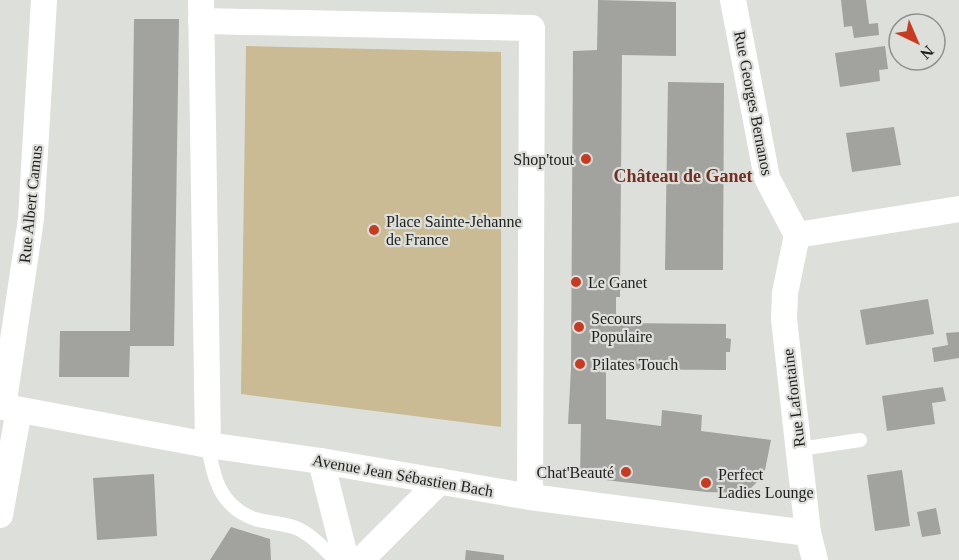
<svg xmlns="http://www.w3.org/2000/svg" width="959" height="560" font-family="'Times New Roman',serif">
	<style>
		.green { fill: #cabb94 }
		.building { fill: #a2a29e }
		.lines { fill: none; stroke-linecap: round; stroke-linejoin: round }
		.lane { stroke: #fff; stroke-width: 14 }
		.street { stroke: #fff; stroke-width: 26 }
		.poi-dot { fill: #c73b23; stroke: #dddfdb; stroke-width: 2 }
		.labels { text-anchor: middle; stroke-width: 4.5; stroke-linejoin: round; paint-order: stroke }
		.street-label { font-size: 16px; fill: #1f1f1e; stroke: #dddfdb }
		.poi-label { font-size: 16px; fill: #1f1f1e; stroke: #dddfdb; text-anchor: start }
		.neighbourhood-label { font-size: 18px; font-weight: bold; fill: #732f22; stroke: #dddfdb }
	</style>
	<rect width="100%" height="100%" fill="#dddfdb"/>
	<path class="green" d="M246,46L501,52V427L241,394Z"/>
	<g class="building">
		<path d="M598,0L676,2V56L622,55L620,297H616V323L726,324V338L731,339L730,352H726V370L606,369V419L661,426L662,410L702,415L701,431L771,440L764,475L750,489L741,493L706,492L580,477L581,424H568L571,369L573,51L597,50Z"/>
		<path d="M841,0H866L869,24L878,23L879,35L854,38L852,26L844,27Z"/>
		<path d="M134,19H179L174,346H130L129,377H59L60,331H130Z"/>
		<path d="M885,46L888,69L879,70L880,81L840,87L835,53Z"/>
		<path d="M668,82L724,83L723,270H665Z"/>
		<path d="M894,127L901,165L852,172L846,133Z"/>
		<path d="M928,299L934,334L866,345L860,310Z"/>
		<path d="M959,332V358L934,362L932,348L948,345L946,333Z"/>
		<path d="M943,387L946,401L932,403L935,424L887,431L882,396Z"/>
		<path d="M902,470L910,526L875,531L867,475Z"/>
		<path d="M154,474L157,536L97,540L93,478Z"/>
		<path d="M936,508L941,534L922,537L917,512Z"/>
		<path d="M231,527L270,539L271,560H210Z"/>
		<path d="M466,550L504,555V560H465Z"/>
	</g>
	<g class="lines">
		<g class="lane">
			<path d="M208,445C213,477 220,507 255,519C268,523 283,523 296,528C311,534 324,549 336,560"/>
			<path d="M800,449L860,440"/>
		</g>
		<g class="street">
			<path d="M201,0L208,445"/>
			<path d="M733,0L767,178L797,235"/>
			<path d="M201,21L532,28L530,497"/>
			<path d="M797,235L785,293L784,319L808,533L815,560"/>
			<path d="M797,235L959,209"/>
			<path d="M0,406L208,445L321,461L530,497L808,533"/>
			<path d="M3,407L31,219L44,0"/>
			<path d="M321,461L346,560"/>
			<path d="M0,515L19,410"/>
			<path d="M361,560L440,481"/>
		</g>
	</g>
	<g class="poi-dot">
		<circle cx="586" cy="159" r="6"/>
		<circle cx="374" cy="230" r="6"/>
		<circle cx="576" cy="282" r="6"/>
		<circle cx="579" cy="327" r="6"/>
		<circle cx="580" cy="364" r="6"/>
		<circle cx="626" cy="472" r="6"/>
		<circle cx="706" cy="483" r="6"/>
	</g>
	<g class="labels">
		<g class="street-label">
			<text transform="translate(754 103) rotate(79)" y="6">Rue Georges Bernanos</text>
			<text transform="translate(30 204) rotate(-84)" y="6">Rue Albert Camus</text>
			<text transform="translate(793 398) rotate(-97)" y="6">Rue Lafontaine</text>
			<text transform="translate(403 475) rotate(10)" y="6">Avenue Jean Sébastien Bach</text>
		</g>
		<g class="poi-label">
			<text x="574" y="165" text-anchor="end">Shop'tout</text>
			<text x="386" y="227">Place Sainte-Jehanne<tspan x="386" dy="18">de France</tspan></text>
			<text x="588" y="288">Le Ganet</text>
			<text x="591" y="324">Secours<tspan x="591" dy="18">Populaire</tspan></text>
			<text x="592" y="370">Pilates Touch</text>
			<text x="614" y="478" text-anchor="end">Chat'Beauté</text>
			<text x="718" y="480">Perfect<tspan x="718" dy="18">Ladies Lounge</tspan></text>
		</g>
		<g class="neighbourhood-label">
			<text x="683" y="182">Château de Ganet</text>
		</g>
	</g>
	<g transform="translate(917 42) rotate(136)"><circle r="28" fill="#dddfdb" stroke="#91928f" stroke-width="1.5"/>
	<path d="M0-4.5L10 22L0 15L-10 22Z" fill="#c73b23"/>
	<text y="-9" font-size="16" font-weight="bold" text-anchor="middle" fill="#1f1f1e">N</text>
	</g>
</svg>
